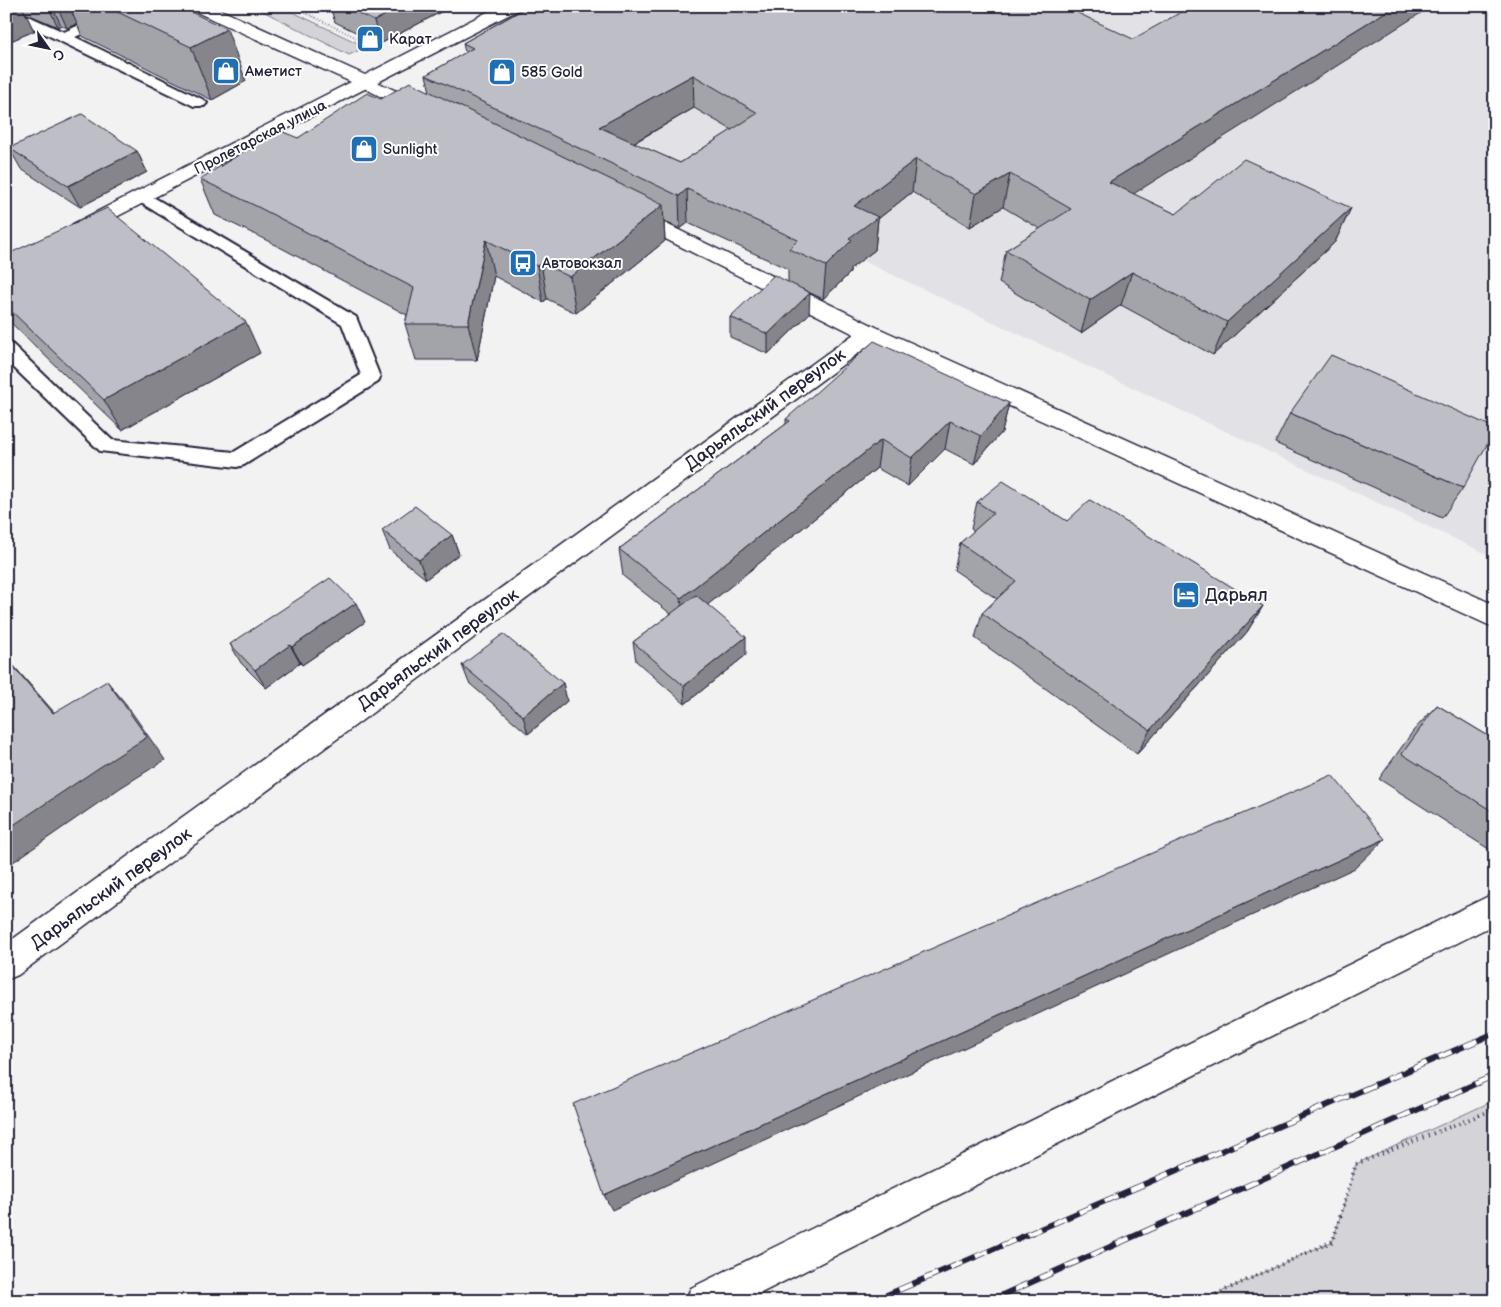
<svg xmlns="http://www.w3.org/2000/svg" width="1501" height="1307" font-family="'Balsamiq Sans',sans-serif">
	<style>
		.built { fill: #e2e2e6 }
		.green { fill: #d3d3d8; stroke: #7a7a8a }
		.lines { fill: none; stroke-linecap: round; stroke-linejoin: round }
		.service-casing { stroke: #22223b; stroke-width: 4 }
		.minor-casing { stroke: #22223b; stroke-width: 3 }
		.tertiary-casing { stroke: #22223b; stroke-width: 3 }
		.path-far1 { stroke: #22223b; stroke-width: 2; stroke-dasharray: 0.5 2.5; stroke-linecap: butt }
		.path { stroke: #22223b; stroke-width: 4; stroke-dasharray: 1 4.5; stroke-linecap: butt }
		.service { fill: #fff; fill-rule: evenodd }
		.minor { fill: #fff; fill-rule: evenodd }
		.tertiary { fill: #fff; fill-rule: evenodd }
		.rail-casing { stroke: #22223b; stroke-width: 6 }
		.rail { stroke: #fff; stroke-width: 4.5; stroke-dasharray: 14; stroke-linecap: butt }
		.wall { fill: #a3a3aa; stroke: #22223b; fill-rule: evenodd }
		.shaded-wall { fill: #85858b; stroke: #22223b }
		.building { fill: #bebec6; stroke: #22223b; fill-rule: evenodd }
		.labels { text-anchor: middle; stroke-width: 4; stroke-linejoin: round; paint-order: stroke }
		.far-poi-label { font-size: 15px; fill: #22223b; stroke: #fff; text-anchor: start }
		.far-street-label { font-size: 15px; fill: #22223b; stroke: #fff }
		.street-label { font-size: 18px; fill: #22223b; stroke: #fff }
		.poi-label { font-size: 18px; fill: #22223b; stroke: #fff; text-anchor: start }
	</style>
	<rect width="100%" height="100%" fill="#f2f2f3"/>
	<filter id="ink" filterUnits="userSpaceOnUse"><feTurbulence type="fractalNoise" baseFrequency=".02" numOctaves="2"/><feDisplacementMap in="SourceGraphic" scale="10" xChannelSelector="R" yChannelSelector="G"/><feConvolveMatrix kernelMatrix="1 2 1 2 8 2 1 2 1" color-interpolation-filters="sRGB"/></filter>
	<g filter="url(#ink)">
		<path class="built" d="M590,6H1495V558L606,140Z"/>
		<g class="green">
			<path d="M253,6H280L366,47L349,55Z"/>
			<path d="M1495,1100V1301H1201L1333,1241L1356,1164Z"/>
		</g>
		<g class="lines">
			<g class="service-casing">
				<g id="service">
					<path d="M6,6L64,32L121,6H140L138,9L75,37L204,100L207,103L204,106H194L6,15Z"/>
					<path d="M142,192L148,194L356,317L380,377L378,382L244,465L237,467L100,451L6,360V343L13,345L112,440L234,452L361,375L342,324L136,200L134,197L136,194Z"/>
				</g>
			</g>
			<g class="minor-casing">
				<g id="minor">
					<path d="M366,77L429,106L431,110L429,114L422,116L415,114L360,86L357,82L360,78Z"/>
					<path d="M631,208L638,210L878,328L1495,605V628L872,343L18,975L6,980V944L854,334L624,218L621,214L624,210Z"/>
					<path d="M1495,893V924L745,1301H685L691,1288Z"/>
				</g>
			</g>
			<g class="tertiary-casing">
				<path id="tertiary" d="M190,6H212L365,75L499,6H520L518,10L87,232L80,234L73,232L70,228L73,224L351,82L192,10Z"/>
			</g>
			<g class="path-far1">
				<path d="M291,6L374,46"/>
				<path d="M848,267L852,269L860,261"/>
			</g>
			<path class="path" d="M1201,1301L1333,1241L1356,1164L1495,1109"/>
			<use href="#service" class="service"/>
			<use href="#minor" class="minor"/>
			<use href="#tertiary" class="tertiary"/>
			<g class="rail-casing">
				<g id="rail">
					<path d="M873,1301L1495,1033"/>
					<path d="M989,1301L1495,1075"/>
				</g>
			</g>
			<use href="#rail" class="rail"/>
		</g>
		<g class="wall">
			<path d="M6,6H178L246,81L212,100L82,36L77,24L67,28L61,25L58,27L25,13L34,31L6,43Z"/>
			<path d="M323,6H452L380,44L335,22L331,10Z"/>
			<path d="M529,6H1087L1076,12L1133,194L1176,214L1351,208L1335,242L1213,355L1121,305L1081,333L999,283L1006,250L1040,229L1003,207L970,227L912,192L878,219L875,250L850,269V273L823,299L802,289L809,314L768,354L730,337V317L788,282V269L688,223L680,229L664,221L665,241L576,313L547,299L543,302L494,276L477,360H416L405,324L407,315L272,243L215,215L200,179L298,138L381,99L430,92L426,75L465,53L463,43ZM694,108L732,130L680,163L634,143Z"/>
			<path d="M9,148L137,151L147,172L80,207L21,169Z"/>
			<path d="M6,255L260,353L122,430L6,318Z"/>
			<path d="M1009,403L1002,432L974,464L945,449L908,486L877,468L707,605L746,655L685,704L636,661L633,642L671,614L623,576L619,549L786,424V419Z"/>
			<path d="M1290,413L1463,488L1442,518L1275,443Z"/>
			<path d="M977,502L1067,521L1263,606L1247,632L1137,754L975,638L982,613L997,599L954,570L960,543L974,531L971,529Z"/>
			<path d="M382,530L452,535L459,554L426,579L390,550Z"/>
			<path d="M365,622L302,665L300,663L266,688L241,663L230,644Z"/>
			<path d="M462,665L563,683L567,701L528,734L469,683Z"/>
			<path d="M1437,705L1495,740V853L1379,779L1413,731Z"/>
		</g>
		<g class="shaded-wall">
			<path d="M17,6H22L34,31L6,43V11Z"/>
			<path d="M48,6H52L61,25L58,27Z"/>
			<path d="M57,6H69L77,24L67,28Z"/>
			<path d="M402,6H452L380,44L374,21Z"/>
			<path d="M1046,6H1087L1041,31Z"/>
			<path d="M1395,6H1432L1100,215L1109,182Z"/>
			<path d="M227,29L246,81L212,100L191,47Z"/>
			<path d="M693,75L694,108L603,160L599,127Z"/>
			<path d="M137,151L147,172L80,207L68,186Z"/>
			<path d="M916,159L912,192L878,219L875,250L850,269V273L823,299L826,266L854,206Z"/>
			<path d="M1010,174L1003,207L970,227L976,194Z"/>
			<path d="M687,189L688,223L680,229L679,196Z"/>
			<path d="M663,205L665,241L576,313L570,277Z"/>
			<path d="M1351,208L1335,242L1213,355L1227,322Z"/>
			<path d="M486,240L494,276L477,360L468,324Z"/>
			<path d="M541,263L547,299L543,302L537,266Z"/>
			<path d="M1132,272L1121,305L1081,333L1090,300Z"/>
			<path d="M810,293L809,314L768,354V334Z"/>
			<path d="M246,322L260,353L122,430L104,400Z"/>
			<path d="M1009,403L1002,432L974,464L981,436Z"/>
			<path d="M950,421L945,449L908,486L912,458Z"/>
			<path d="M881,440L877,468L684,624L681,598Z"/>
			<path d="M452,535L459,554L426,579L419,560Z"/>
			<path d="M356,603L365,622L302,665L292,647Z"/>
			<path d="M1263,606L1247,632L1137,754L1150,730Z"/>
			<path d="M746,637V655L685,704L684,686Z"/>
			<path d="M290,645L300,663L266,688L255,670Z"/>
			<path d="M6,657L74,735L53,713L6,658Z"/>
			<path d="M107,681L126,704L165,760L120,788L6,867V830Z"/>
			<path d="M563,683L567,701L528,734L523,716Z"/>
			<path d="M1385,839L1355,868L612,1210L604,1195Z"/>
		</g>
		<g class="building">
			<path d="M6,6H17L6,11Z"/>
			<path d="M105,6H178L227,29L191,47Z"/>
			<path d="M344,6H402L374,21Z"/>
			<path d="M529,6H1063L1133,39L1192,6H1395L1109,182L1176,214L1244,159L1351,208L1227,322L1132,272L1090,300L1006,250L1071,209L1010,174L976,194L916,159L854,206L878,217L849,238L852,240L826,266L789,249L798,240L687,189L679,196L426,75L473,48L463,43ZM693,75L758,113L680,163L599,127Z"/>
			<path d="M410,82L663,205L570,277L541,263L537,266L486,240L468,324H405L414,288L258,207L200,179L278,130L298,138L367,93L381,99Z"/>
			<path d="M82,114L137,151L68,186L9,148Z"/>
			<path d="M107,208L246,322L104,400L6,306V255Z"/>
			<path d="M774,275L810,293L768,334L730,317Z"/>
			<path d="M874,341L1009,403L981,436L950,421L912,458L881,440L681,598L619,549L790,421L786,419Z"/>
			<path d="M1331,355L1495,428V430L1463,488L1290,413Z"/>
			<path d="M1003,481L1067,521L1090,500L1263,606L1150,730L982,613L1016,581L960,543L994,513L977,502Z"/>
			<path d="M415,506L452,535L419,560L382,530Z"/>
			<path d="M330,578L356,603L292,647L290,645L255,670L230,644Z"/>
			<path d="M696,595L746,637L684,686L633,642Z"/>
			<path d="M503,634L563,683L523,716L462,665Z"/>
			<path d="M6,658L53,713L107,681L147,737L100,767L6,830Z"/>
			<path d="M1437,705L1495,740V813L1402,754Z"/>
			<path d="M1332,775L1385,839L604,1195L573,1104Z"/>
		</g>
	</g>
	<defs>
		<g id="shop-square" transform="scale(1.4375)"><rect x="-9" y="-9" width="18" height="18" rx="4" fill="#1f6fb2" stroke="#fff"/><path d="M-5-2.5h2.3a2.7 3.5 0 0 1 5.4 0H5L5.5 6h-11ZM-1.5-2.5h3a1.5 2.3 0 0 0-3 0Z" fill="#fff"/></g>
		<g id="bus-square" transform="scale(1.4375)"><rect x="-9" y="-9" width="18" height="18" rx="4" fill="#1f6fb2" stroke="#fff"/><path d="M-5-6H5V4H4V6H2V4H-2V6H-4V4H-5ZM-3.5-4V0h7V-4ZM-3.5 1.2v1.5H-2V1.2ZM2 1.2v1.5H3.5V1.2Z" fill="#fff"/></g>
		<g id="hotel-square" transform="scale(1.4375)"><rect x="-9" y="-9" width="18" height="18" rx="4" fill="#1f6fb2" stroke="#fff"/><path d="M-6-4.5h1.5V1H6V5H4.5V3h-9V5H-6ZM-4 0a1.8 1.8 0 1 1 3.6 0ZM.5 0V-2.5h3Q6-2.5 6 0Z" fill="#fff"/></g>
	</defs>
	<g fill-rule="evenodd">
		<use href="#shop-square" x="370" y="39"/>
		<use href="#shop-square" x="226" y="71"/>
		<use href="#shop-square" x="502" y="72"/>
		<use href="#shop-square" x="364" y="149"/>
		<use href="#bus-square" x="523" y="263"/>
		<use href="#hotel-square" x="1186" y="595"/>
	</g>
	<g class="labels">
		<g class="far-poi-label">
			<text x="389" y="44">Карат</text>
			<text x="245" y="76">Аметист</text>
			<text x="521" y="77">585 Gold</text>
			<text x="383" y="154">Sunlight</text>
			<text x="542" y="268">Автовокзал</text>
		</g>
		<g class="far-street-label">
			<text transform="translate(260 137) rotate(-27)" y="5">Пролетарская улица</text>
		</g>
		<g class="street-label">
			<text transform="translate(765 409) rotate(-36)" y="6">Дарьяльский переулок</text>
			<text transform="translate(438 649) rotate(-36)" y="6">Дарьяльский переулок</text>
			<text transform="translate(111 888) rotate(-36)" y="6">Дарьяльский переулок</text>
		</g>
		<g class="poi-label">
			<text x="1205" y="601">Дарьял</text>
		</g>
	</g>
	<rect width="1501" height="1307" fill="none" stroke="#fff" stroke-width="25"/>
	<rect x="12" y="12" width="1476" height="1282" fill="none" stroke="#22223b" stroke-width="2" filter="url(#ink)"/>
	<g transform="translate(48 48) rotate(123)" stroke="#ffffff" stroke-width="4" paint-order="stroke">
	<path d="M0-4L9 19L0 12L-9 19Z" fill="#22223b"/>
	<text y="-8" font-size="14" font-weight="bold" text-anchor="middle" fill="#22223b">С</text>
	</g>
</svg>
